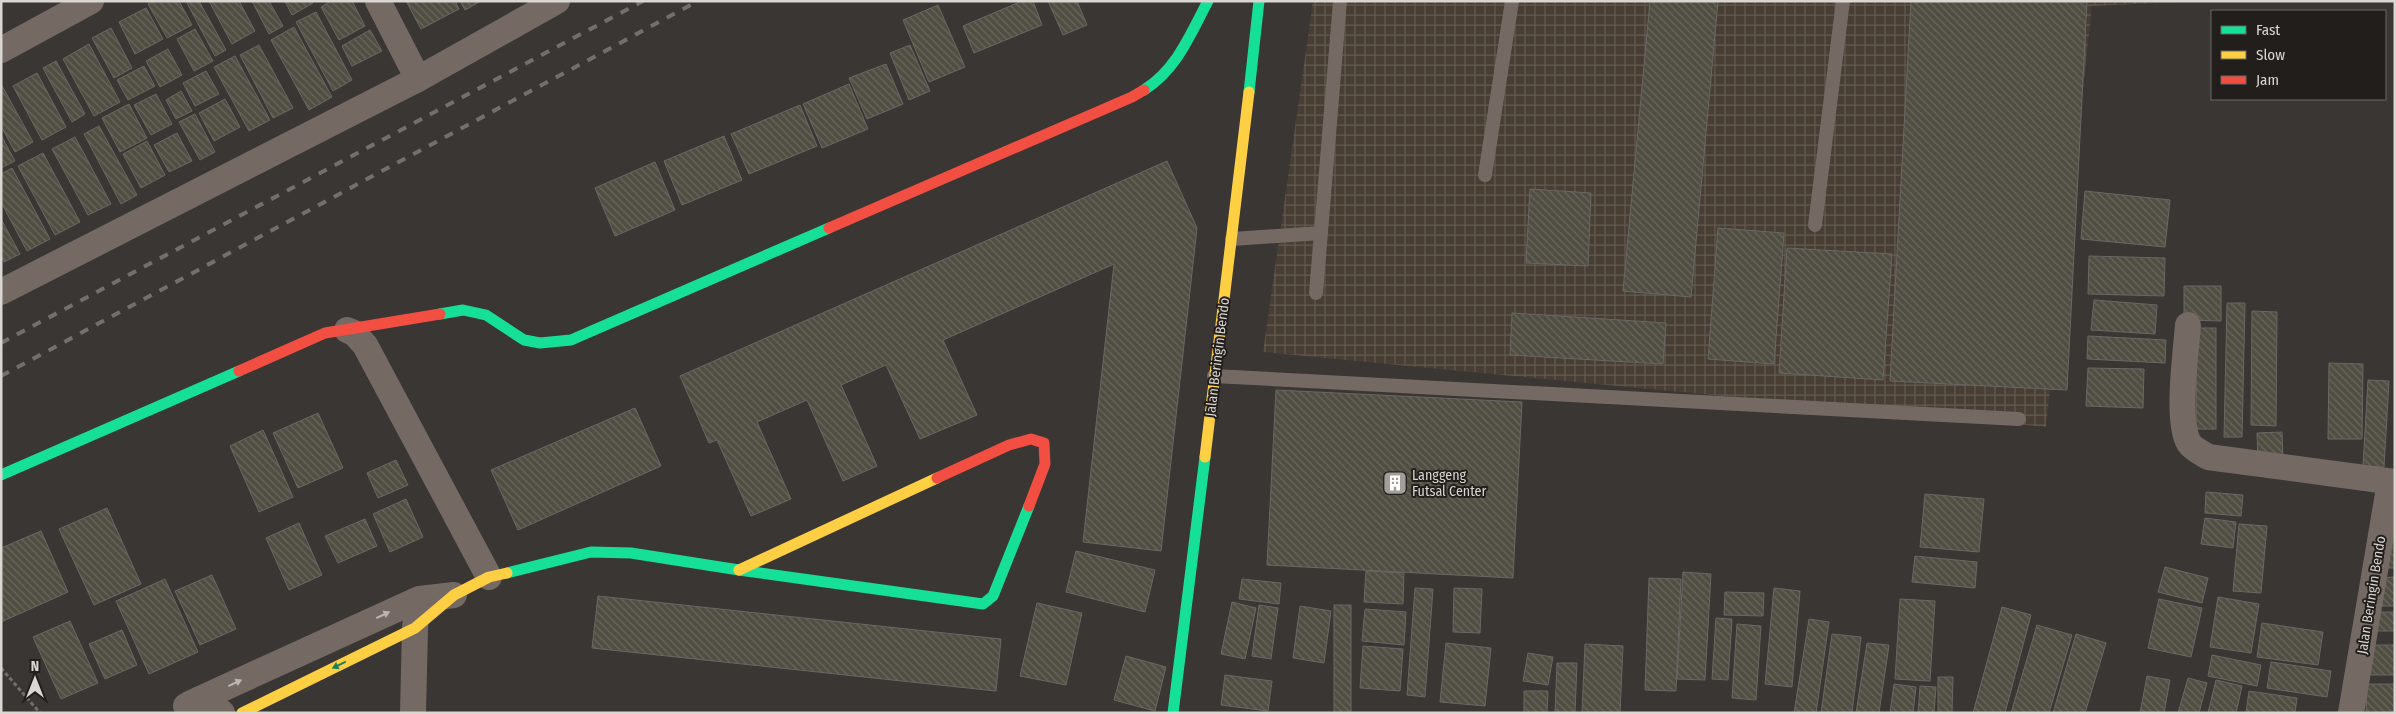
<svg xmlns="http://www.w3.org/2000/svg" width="2396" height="714" font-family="'Fira Sans Condensed',sans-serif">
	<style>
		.industrial { fill: url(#industrial-grid) }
		.building { fill: url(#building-back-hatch); stroke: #696865 }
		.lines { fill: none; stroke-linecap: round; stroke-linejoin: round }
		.path { stroke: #756d6a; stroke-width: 3; stroke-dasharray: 4 2.5; stroke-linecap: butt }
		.lane { stroke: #756964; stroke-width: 14 }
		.street { stroke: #756964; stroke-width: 26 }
		.fast { stroke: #16e098; stroke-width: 11 }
		.slow { stroke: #ffcf43; stroke-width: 11 }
		.jam { stroke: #f24e42; stroke-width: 11 }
		.rail { stroke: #756f6c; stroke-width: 4; stroke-dasharray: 9 9; stroke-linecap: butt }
		.oneway { fill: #bcb5b1 }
		.oneway2 { fill: #1c7f5a }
		.labels { text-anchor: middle; stroke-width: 4; stroke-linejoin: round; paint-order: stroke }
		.street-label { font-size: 14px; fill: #dad6d2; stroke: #211e1c }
		.poi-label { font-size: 14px; fill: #dad6d2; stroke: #211e1c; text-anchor: start }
	</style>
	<defs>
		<pattern id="industrial-grid" width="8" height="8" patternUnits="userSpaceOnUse" patternTransform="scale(1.25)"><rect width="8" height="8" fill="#483e34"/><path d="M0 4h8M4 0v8" fill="none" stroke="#625950"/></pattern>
		<pattern id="building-back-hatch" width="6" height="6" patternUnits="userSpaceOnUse" patternTransform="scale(1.25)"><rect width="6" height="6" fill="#504d42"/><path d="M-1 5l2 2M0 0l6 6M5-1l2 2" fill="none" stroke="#69665c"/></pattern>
	</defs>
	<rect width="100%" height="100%" fill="#393633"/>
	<path class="industrial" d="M1313,1H2199L2092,6L2046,427L1263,352Z"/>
	<g class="building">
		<path d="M154,1H179L192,25L167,38L148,4Z"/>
		<path d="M186,1H199L226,50L215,56Z"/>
		<path d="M209,1H239L255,31L232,44Z"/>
		<path d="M252,1H269L283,26L269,34Z"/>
		<path d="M285,1H312L313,3L292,15Z"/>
		<path d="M331,1H352L365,26L339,40L321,7Z"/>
		<path d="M406,1H455L459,9L421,29Z"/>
		<path d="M460,1H481L465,10Z"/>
		<path d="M1022,1H1033L1042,25L974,53L963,26Z"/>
		<path d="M1048,1H1077L1087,25L1063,35Z"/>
		<path d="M1650,1H1718L1691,297L1623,291Z"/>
		<path d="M1911,1H2087L2067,390L1890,381Z"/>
		<path d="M938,5L965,67L929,82L903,20Z"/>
		<path d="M146,8L163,39L135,54L119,22Z"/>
		<path d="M316,12L352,80L333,91L296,22Z"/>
		<path d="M294,27L332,97L309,110L271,40Z"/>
		<path d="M111,28L132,68L114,78L92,38Z"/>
		<path d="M195,29L213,61L194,71L177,39Z"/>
		<path d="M370,30L382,51L352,66L342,46Z"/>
		<path d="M89,44L120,102L94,116L63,59Z"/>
		<path d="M259,45L293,108L273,118L240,55Z"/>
		<path d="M910,45L930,91L909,100L890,53Z"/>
		<path d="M168,49L182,75L160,87L146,61Z"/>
		<path d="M235,56L270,120L249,131L214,67Z"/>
		<path d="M56,61L85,114L72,122L43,68Z"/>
		<path d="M886,64L903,104L867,119L849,78Z"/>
		<path d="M144,66L155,86L128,100L117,80Z"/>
		<path d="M206,71L219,94L195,106L183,83Z"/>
		<path d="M37,73L66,127L42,140L13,86Z"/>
		<path d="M1,84L33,142L15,152L1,126Z"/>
		<path d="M849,84L868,129L822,148L803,104Z"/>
		<path d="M181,91L192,111L176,119L166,100Z"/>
		<path d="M156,94L172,124L151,135L134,105Z"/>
		<path d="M225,99L240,127L214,141L199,113Z"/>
		<path d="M129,104L147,138L120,152L102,118Z"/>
		<path d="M800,105L817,146L749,174L731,134Z"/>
		<path d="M195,114L215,152L200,160L179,122Z"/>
		<path d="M99,126L137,195L121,204L84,134Z"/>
		<path d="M177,133L192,161L169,172L154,145Z"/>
		<path d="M1,135L15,161L1,168Z"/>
		<path d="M724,136L742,180L682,205L664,161Z"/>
		<path d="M75,137L111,204L88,215L52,149Z"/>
		<path d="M147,141L165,175L141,188L123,154Z"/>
		<path d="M43,153L80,222L55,235L18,166Z"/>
		<path d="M1167,161L1197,228L1161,551L1083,542L1114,264L943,340L977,415L920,439L886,365L841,385L877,466L843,481L807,400L757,422L791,499L751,516L717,440L709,443L680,376Z"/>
		<path d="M655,162L675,210L615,236L595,188Z"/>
		<path d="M12,168L50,239L27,251L1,202V174Z"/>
		<path d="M1530,189L1591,193L1588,266L1526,263Z"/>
		<path d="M2085,191L2170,200L2165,247L2081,239Z"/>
		<path d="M1,219L20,254L4,262L1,257Z"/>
		<path d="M1718,228L1784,233L1774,364L1708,359Z"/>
		<path d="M1787,248L1892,254L1883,380L1779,373Z"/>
		<path d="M2089,256L2165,258L2164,296L2088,294Z"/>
		<path d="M2184,286H2221V321L2184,320Z"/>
		<path d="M2094,300L2157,305L2155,334L2091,330Z"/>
		<path d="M2227,303H2245L2242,437H2224Z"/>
		<path d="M2252,311L2277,312L2276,426L2251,425Z"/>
		<path d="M1512,313L1666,323L1663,364L1510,355Z"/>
		<rect x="2196" y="328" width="20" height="101"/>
		<path d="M2088,336L2166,340L2165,363L2087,359Z"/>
		<path d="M2329,363L2363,364L2362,439H2328Z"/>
		<path d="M2088,368L2144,369L2143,408L2086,406Z"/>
		<path d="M2368,380L2389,381L2384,467L2363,466Z"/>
		<path d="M1276,390L1522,402L1513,578L1267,565Z"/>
		<path d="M635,408L661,466L518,530L491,470Z"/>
		<path d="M318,413L343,468L298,488L273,433Z"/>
		<path d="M263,430L293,497L259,512L230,446Z"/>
		<path d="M2282,432L2283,460L2258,461L2257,433Z"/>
		<path d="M396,460L408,485L378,498L367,473Z"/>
		<path d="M2206,492L2243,495L2241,516L2205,513Z"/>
		<path d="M1925,494L1984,499L1979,552L1920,547Z"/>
		<path d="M406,499L423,537L390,552L373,514Z"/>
		<path d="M107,508L141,584L94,605L59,529Z"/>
		<path d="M2205,518L2236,522L2233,548L2201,544Z"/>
		<path d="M365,519L377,546L338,563L325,536Z"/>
		<path d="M299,523L322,575L289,590L266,538Z"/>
		<path d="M2239,524L2267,526L2261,593L2233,591Z"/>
		<path d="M41,531L68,592L1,622V548Z"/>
		<path d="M2388,541H2395V568H2387Z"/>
		<path d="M1076,551L1155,570L1145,612L1066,592Z"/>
		<path d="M1915,556L1977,562L1975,588L1912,582Z"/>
		<path d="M2165,567L2208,578L2202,603L2158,592Z"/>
		<path d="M1366,571L1404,573L1403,604L1364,602Z"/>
		<path d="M1683,572L1711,574L1705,680L1677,679Z"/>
		<path d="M212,575L236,629L200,645L175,591Z"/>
		<path d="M2395,577V606H2380L2379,578Z"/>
		<path d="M1649,578L1681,579L1676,691L1645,690Z"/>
		<path d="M165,579L198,652L149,674L116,601Z"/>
		<path d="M1242,579L1281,583L1279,604L1239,599Z"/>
		<path d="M1415,588L1433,589L1425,697L1407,695Z"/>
		<path d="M1454,588L1482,589L1480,633L1453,632Z"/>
		<path d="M1774,588L1800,591L1792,687L1765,684Z"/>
		<path d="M1725,592L1764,593L1763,616L1724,615Z"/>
		<path d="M598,596L1001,639L996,691L592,648Z"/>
		<path d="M2218,597L2259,604L2251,653L2210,647Z"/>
		<path d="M1900,599L1935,601L1930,681L1895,679Z"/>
		<path d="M2159,599L2202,608L2191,657L2148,648Z"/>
		<path d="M1232,602L1256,608L1245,659L1221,654Z"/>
		<path d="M1037,603L1082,613L1066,685L1020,676Z"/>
		<path d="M1259,605L1278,608L1271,659L1252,656Z"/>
		<rect x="1334" y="605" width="17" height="108"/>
		<path d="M1300,606L1331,611L1324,663L1293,658Z"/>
		<path d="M2002,607L2031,615L2005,713H1973Z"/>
		<path d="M1365,609L1406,612L1404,645L1362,641Z"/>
		<rect x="2371" y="612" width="24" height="19"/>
		<path d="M1716,618L1732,619L1728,680L1712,679Z"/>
		<path d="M1809,619L1829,622L1816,713H1794Z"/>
		<path d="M70,621L98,683L61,699L33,637Z"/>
		<path d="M2262,623L2323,632L2318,665L2257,657Z"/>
		<path d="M1737,624L1761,626L1756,700L1732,698Z"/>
		<path d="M2037,625L2072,635L2049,713H2011Z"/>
		<path d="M122,630L137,665L105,679L89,644Z"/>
		<path d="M1832,634L1861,637L1852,713H1821Z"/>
		<path d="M2076,634L2106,643L2085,713H2053Z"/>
		<path d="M1446,643L1491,648L1485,706L1440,702Z"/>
		<path d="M1867,643L1889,645L1879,713H1856Z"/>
		<path d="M1585,644L1623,646L1620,713H1582Z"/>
		<rect x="2371" y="645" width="24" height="30"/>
		<path d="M1363,646L1403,649L1400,691L1360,688Z"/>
		<path d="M1528,653L1553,657L1548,685L1523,681Z"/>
		<path d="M2212,655L2261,665L2257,686L2208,676Z"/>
		<path d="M1126,656L1166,667L1155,711L1114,700Z"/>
		<path d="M2271,662L2331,671L2327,697L2267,688Z"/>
		<path d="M1557,663H1577L1575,713H1555Z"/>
		<path d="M1225,675L1272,681L1268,711L1221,705Z"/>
		<path d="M2147,676L2170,680L2164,713H2140Z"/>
		<path d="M1938,677H1953L1952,713H1938Z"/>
		<path d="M2188,678L2207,683L2199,713H2178Z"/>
		<path d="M2216,680L2242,686L2236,713H2208Z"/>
		<path d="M1894,684L1916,687L1913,713H1890Z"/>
		<path d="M2367,684H2395V713H2366Z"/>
		<path d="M1920,686L1936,687L1934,713H1918Z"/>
		<path d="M1524,691H1548L1547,713H1524Z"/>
		<path d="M2249,691L2297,698L2295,713H2246Z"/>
	</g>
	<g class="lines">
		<path class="path" d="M1,668L40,713"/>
		<g class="lane">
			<path d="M1485,175L1512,1"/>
			<path d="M1815,225L1843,1"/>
			<path d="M1232,239L1321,233"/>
			<path d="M1316,293L1340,1"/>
			<path d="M1214,376L2019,419"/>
		</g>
		<g class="street">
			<path d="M378,1L418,79"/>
			<path d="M1,50L91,1"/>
			<path d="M1,292L418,79L557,1"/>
			<path d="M2188,325C2186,352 2176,422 2189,443C2193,449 2202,453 2208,457L2395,482"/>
			<path d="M347,330L354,333L365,345L489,577"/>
			<path d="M191,703L419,599L454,595"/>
			<path d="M186,706C199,699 212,703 222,713"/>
			<path d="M413,713L415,628L417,609"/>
			<path d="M2351,713L2390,482"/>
		</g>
		<g class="fast">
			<path d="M1144,90C1177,69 1190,35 1208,1"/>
			<path d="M1249,92L1259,1"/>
			<path d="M440,314L463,310L486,315L524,340L540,343L571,340L829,228"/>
			<path d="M1,475L239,371"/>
			<path d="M739,570L983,604L993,596L1029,506"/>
			<path d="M507,573L591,552L631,553L739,570"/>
			<path d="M1173,713L1205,457"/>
		</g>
		<g class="slow">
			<path d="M1205,457L1249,92"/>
			<path d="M739,570L937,478"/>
			<path d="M242,713L415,628L454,595L489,577L507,573"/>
		</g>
		<g class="jam">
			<path d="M829,228L1132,97L1144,90"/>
			<path d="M239,371L325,333L440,314"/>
			<path d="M937,478L1009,445L1031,439L1044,443L1045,464L1029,506"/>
		</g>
		<g class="rail">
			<path d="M1,343L643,1"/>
			<path d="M1,376L698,1"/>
		</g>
	</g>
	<defs><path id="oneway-solid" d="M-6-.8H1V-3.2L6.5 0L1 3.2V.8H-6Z" transform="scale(1.25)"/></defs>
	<g class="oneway">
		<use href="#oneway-solid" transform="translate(383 615) rotate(-25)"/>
		<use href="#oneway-solid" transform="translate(235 683) rotate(-25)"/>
	</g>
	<use class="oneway2" href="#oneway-solid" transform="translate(339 665) rotate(154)"/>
	<defs>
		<g id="building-square" transform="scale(1.25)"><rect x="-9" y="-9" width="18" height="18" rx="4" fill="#a29e9a" stroke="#211e1c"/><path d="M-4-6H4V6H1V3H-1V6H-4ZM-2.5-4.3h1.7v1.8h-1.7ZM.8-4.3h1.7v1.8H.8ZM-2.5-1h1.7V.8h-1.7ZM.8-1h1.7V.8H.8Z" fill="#fff"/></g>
	</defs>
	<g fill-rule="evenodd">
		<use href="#building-square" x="1395" y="483"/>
	</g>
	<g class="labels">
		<g class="street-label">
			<text transform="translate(1217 357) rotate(-83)" y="5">Jalan Beringin Bendo</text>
			<text transform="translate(2371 595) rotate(-81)" y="5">Jalan Beringin Bendo</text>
		</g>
		<g class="poi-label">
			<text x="1412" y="480">Langgeng<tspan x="1412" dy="16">Futsal Center</tspan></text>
		</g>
	</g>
	<rect width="2396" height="714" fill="none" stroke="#dad6d2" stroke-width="5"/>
	<rect x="2211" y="10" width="175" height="90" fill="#211e1c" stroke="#6b6865"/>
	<rect x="2221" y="26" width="25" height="8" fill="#16e098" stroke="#6b6865"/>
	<text x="2256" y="35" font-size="15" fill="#dad6d2">Fast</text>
	<rect x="2221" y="51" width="25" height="8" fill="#ffcf43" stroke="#6b6865"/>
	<text x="2256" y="60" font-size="15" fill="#dad6d2">Slow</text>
	<rect x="2221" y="76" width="25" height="8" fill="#f24e42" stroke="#6b6865"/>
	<text x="2256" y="85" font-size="15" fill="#dad6d2">Jam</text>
	<g transform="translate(35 679)" stroke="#211e1c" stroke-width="4" paint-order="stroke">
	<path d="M0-4L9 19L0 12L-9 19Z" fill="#dad6d2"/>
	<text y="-8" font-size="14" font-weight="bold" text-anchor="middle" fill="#dad6d2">N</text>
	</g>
</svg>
